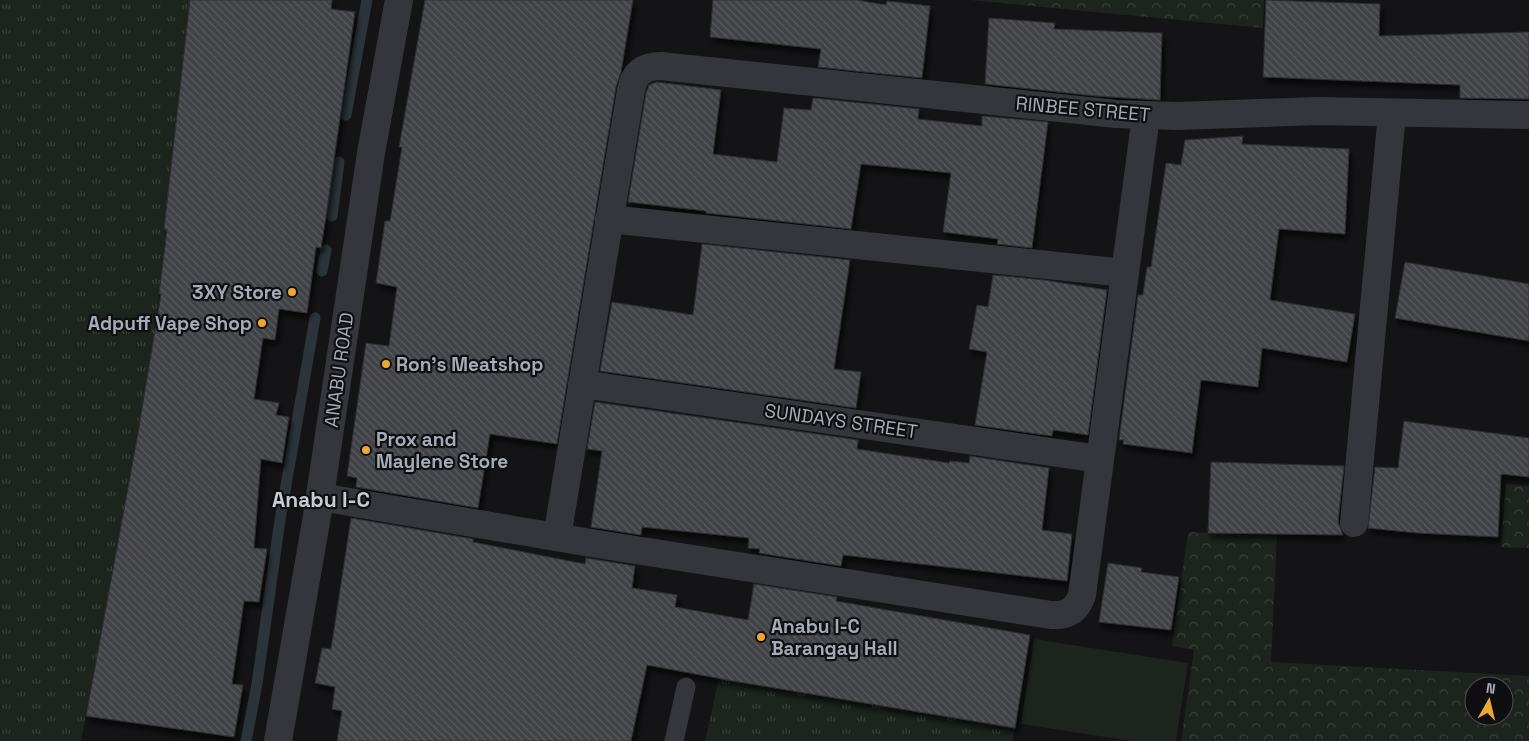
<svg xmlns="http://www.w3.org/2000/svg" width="1529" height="741" font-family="'Space Grotesk',sans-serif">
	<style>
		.grass { fill: url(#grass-tufts) }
		.forest { fill: url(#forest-crowns); fill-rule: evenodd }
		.green { fill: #1c241d }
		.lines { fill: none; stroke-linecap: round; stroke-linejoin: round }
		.stream { stroke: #2b3439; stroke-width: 11 }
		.building { fill: url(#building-back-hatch); stroke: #2e2e32; filter: url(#shadow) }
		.service { stroke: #35363b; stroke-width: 19 }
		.minor { stroke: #35363b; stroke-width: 28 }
		.tertiary { stroke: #35363b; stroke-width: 28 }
		.poi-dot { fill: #eda735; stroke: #0f0f11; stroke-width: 2 }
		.labels { text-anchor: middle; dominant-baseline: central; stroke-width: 4.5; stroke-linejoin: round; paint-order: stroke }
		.street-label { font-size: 19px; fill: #a6acb6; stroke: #0f0f11 }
		.poi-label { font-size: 19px; font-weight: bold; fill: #a6acb6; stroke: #0f0f11; text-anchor: start }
		.quarter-label { font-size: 21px; font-weight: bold; fill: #c7cbd2; stroke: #0f0f11 }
	</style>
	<defs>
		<pattern id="grass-tufts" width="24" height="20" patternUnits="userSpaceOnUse" patternTransform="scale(1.25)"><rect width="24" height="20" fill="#1c241d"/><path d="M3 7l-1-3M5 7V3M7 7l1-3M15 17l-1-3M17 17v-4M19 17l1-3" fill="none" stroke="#3a413c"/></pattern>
		<pattern id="forest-crowns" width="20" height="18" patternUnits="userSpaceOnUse" patternTransform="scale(1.25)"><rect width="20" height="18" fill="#1c241d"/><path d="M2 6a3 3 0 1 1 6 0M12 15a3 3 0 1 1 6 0" fill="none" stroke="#3a413c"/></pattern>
		<pattern id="building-back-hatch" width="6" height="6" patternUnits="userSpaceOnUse" patternTransform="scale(1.25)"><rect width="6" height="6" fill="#404246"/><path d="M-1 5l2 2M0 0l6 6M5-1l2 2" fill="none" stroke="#595b5e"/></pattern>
		<filter id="shadow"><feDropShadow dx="3" dy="5.5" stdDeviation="2.5" flood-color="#0009"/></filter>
	</defs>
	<rect width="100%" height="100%" fill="#141416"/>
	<!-- grass -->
	<g class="grass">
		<path d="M0,0h197l-12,45 -21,184 4,1 -12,93 -19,116 -56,302h-81z"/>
		<path d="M719,678l296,50 -3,13h-307z"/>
	</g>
	<!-- forest -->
	<g class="forest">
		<path d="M970,0h294l-1,28z"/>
		<path d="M1506,484l23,2v62l-28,-1z"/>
		<path d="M1188,532l89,4 -6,126 258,14v65h-348l13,-91 -22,-4zM1474,686h30v30h-30z"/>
	</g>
	<!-- green -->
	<path class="green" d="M1034,639l154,24 -12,78h-44l-111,-17z"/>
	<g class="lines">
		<!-- stream -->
		<g class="stream">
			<path d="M346,115l21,-115"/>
			<path d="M332,216l7,-54"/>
			<path d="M322,271l4,-21"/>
			<path d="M246,741l11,-57 23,-164 35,-202"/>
		</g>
	</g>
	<!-- building -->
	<g class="building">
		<path d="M190,0h142l-1,9 24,3 -29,204 -5,32 -5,-1 -9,66 -28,-4 -4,31 -12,-2 -9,61 25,4 -3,12 13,2 -7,46 -21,-4 -7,89 13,1 -8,53 -15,-1 -12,83 11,1 -9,52 -148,-21 51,-277 24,-145h-2l8,-64 -3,-1z"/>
		<path d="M425,0h208l-12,72 -5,15 -59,357 -67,-10 -12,74 -122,-21 1,-9 -10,-2 19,-133 23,3 8,-59 -21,-4 9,-62h5l12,-74h-3z"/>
		<path d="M713,0h144l29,5 1,-4 43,5 -8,72 -104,-11 3,-18 -111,-12z"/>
		<path d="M1266,0l114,4 -1,32 150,-4v67l-69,-1v-13l-197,-8z"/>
		<path d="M989,18l66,5 -1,6 108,4 -2,67 -64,-4 -111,-12z"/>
		<path d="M657,82l64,8 -8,64 64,8 7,-54 27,2 2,-12 106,11 -1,10 64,7v-10l66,6 -16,126 -35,-4 1,-5 -55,-7 8,-59 -90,-9 -10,65 -145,-16v-2l-78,-9 18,-109 3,-8z"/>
		<path d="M1243,136l-1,8 107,5 -4,85 -66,-5 -9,71 85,14 -8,48 -85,-14 -4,39 -57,-7 -9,73 -69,-9 1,-4h-5l19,-145h5l4,-28h4l15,-104 15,2 4,-25z"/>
		<path d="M702,244l148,16 -16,109 27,3 -5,36 -256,-37 12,-69 81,13z"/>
		<path d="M1405,262l124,22v57l-134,-23z"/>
		<path d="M993,275l51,5 63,10 -19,145 -35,-5 -1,6 -77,-11 12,-73 -18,-3 8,-44 11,2z"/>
		<path d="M595,402l263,38 -1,9 92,14 1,-2 19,2 1,-7 79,12 -7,62 30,4 -5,47 -224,-26 -2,11 -82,-13 1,-4 -12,-1 1,-10 -107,-11 -1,8 -50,-8 11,-76 -15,-2z"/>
		<path d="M1404,421l125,17v39l-28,-3 -3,63 -80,-4 -50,-5 7,-61 23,1z"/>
		<path d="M1211,462l133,4 -6,56 5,13 -135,-2z"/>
		<path d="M351,518l122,21v3l112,22 1,-6 49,8 -3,22 45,7 -2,12 73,13 6,-36 83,13 -1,4 194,34 -15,93 -282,-47 -86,-16 -16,76h-294l5,-30 -10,-2 3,-22 -20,-4 7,-35 9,1z"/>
		<path d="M1108,563l34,5 -1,4 38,5 -8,53 -72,-8z"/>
	</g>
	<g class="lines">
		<!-- service -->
		<path class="service" d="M674,741l12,-54"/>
		<!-- minor -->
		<g class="minor">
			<path d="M609,219l516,54"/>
			<path d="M582,384l517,75"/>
			<path d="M320,497l271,46 460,72c16,1 26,-5 31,-20l64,-479"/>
			<path d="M1354,523l38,-410"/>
			<path d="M557,537l74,-447c3,-17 13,-24 30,-24l456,48 60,2 141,-5 211,4"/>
		</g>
		<!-- tertiary -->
		<path class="tertiary" d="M278,741l39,-225 54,-363 28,-153"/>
	</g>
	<!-- markers -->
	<g class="poi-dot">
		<circle cx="292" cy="292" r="5"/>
		<circle cx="262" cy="323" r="5"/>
		<circle cx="386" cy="364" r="5"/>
		<circle cx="366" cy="450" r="5"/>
		<circle cx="761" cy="637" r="5"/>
	</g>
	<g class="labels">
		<!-- street labels -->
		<g class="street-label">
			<text transform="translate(1083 109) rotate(5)">RINBEE STREET</text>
			<text transform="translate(339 370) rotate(-82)">ANABU ROAD</text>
			<text transform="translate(841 421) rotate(8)">SUNDAYS STREET</text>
		</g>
		<!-- poi labels -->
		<g class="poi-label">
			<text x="282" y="292" text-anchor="end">3XY Store</text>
			<text x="252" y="323" text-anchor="end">Adpuff Vape Shop</text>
			<text x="396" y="364">Ron's Meatshop</text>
			<text x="376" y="439">Prox and<tspan x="376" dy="22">Maylene Store</tspan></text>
			<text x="771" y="626">Anabu I-C<tspan x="771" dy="22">Barangay Hall</tspan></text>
		</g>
		<!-- quarter labels -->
		<g class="quarter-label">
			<text x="321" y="499">Anabu I-C</text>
		</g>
	</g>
	<!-- north arrow -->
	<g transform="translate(1489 701) rotate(8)"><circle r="24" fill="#0f0f11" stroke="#4b4e53"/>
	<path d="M0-4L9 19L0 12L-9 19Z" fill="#eda735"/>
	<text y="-8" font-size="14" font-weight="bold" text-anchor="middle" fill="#a6acb6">N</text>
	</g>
</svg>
